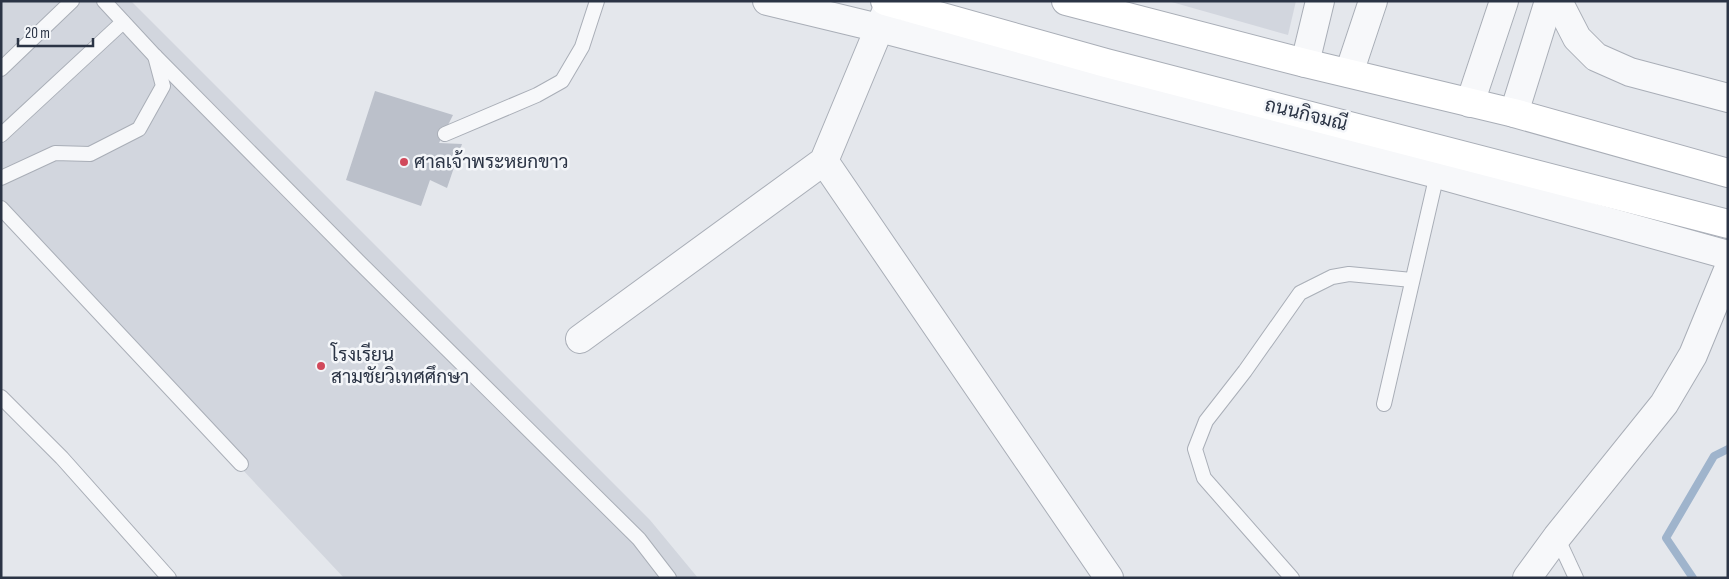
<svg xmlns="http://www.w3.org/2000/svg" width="1729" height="579" font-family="'Sofia Sans Condensed',Sarabun,sans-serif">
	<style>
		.built { fill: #d2d6de }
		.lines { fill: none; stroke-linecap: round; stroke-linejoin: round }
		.stream { stroke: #9fb4cc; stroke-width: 8 }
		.building { fill: #bbc0ca }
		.service-casing { stroke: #a9aeb7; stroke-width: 16 }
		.minor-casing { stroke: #a9aeb7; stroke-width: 30 }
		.secondary-casing { stroke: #a9aeb7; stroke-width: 30 }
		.service { stroke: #f7f8fa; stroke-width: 14 }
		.minor { stroke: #f7f8fa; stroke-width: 28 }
		.secondary { stroke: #fff; stroke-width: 28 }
		.poi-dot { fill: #d1495b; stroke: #f4f6f9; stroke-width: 2 }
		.labels { text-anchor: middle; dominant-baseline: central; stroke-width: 5; stroke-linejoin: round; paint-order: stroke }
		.street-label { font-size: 19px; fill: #2b3445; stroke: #f4f6f9 }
		.poi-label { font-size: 19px; fill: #2b3445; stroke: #f4f6f9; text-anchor: start }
	</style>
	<rect width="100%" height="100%" fill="#e4e7ec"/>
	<!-- built -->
	<g class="built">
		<path d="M1,1h130l519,519 48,58h-354l-343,-366z"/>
		<path d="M1168,1h128l-8,34z"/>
	</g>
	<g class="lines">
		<!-- stream -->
		<path class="stream" d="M1693,578l-27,-40 48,-82 14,-7"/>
	</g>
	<!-- building -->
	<path class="building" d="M375,91l78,24 -14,28 23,1 -15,44 -17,-8 -9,26 -75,-26z"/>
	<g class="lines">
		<!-- service casing -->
		<g class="service-casing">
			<g id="service">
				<path d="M104,1l50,54 201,203 284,281 30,39"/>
				<path d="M1,69l71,-68"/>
				<path d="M445,134l92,-39 25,-14 20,-34 15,-46"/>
				<path d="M1,135l122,-113"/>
				<path d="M1,178l54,-25 35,1 49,-25 24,-43 -8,-30"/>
				<path d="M1,208l240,256"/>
				<path d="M1,397l61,61 107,120"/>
				<path d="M1384,404l53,-230"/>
				<path d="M1557,537l19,41"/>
				<path d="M1292,578l-88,-100 -9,-29 11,-28 39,-50 55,-78 32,-16 17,-3 63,6"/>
			</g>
		</g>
		<!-- minor casing -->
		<g class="minor-casing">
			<g id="minor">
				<path d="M767,1l112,27 558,146 291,81"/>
				<path d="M1558,1l19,37 19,19 34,15 98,26"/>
				<path d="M1305,63l15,-62"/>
				<path d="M1349,73l24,-72"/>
				<path d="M1470,103l34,-102"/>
				<path d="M1514,113l35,-112"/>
				<path d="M824,161l285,417"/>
				<path d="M580,339l244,-178 62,-149"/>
				<path d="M1527,578l30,-41 107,-133 29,-49 35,-85"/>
			</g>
		</g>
		<!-- secondary casing -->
		<g class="secondary-casing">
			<g id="secondary">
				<path d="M885,1l221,62 622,161"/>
				<path d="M1066,1l239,62 209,50 214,60"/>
			</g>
		</g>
		<!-- service -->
		<use href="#service" class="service"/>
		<!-- minor -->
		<use href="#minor" class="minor"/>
		<!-- secondary -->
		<use href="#secondary" class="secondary"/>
	</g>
	<!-- markers -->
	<g class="poi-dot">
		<circle cx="404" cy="162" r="5"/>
		<circle cx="321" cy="366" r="5"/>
	</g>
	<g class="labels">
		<!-- street labels -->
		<g class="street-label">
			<text transform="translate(1306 115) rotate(14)">ถนนกิจมณี</text>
		</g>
		<!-- poi labels -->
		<g class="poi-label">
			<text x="414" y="162">ศาลเจ้าพระหยกขาว</text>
			<text x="331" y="355">โรงเรียน<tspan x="331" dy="22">สามชัยวิเทศศึกษา</tspan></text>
		</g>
	</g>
	<!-- border -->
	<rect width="1729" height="579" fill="none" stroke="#2b3445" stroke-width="5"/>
	<!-- scale -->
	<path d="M18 38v8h75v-8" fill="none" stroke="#2b3445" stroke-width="2.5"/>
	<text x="25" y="38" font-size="15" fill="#2b3445" stroke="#f4f6f9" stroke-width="4" paint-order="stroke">20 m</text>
</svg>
